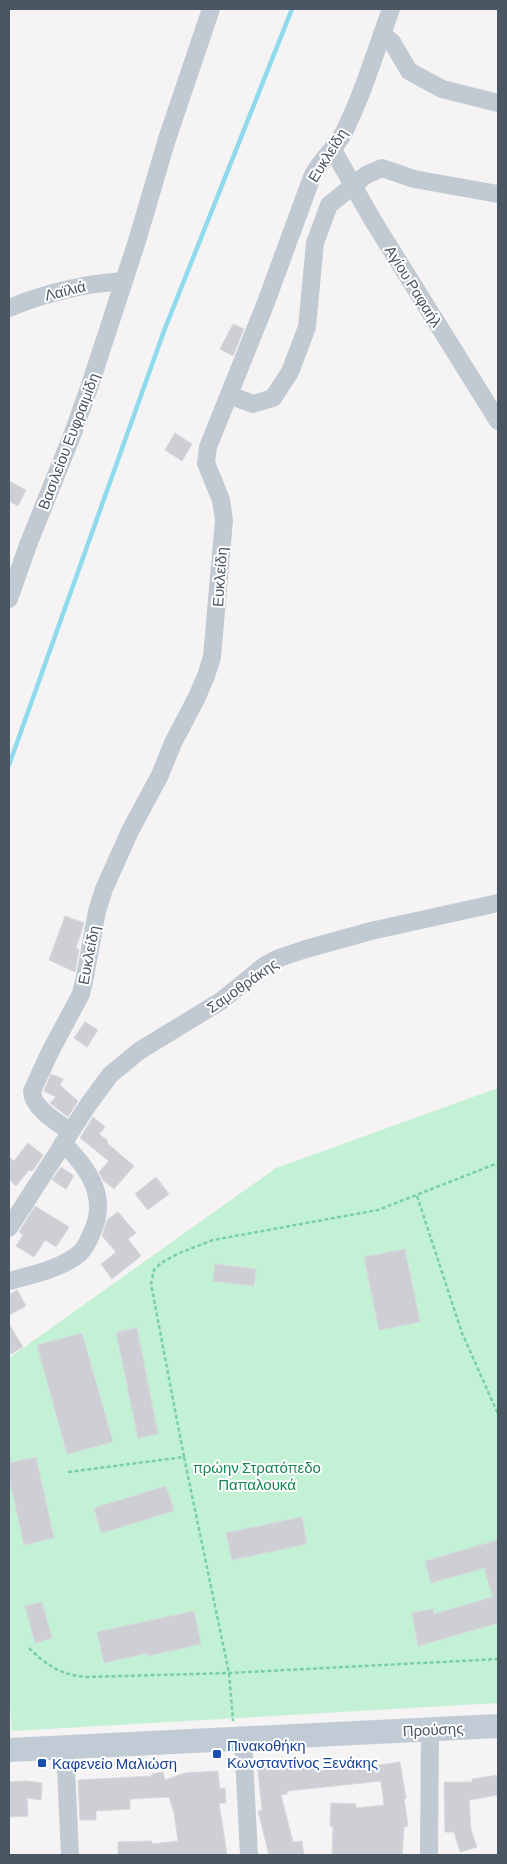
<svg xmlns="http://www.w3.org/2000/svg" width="507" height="1864" font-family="Barlow,sans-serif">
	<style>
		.green { fill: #c3f1d5 }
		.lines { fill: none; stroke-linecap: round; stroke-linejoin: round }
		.stream { stroke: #90daee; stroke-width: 4.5 }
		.building { fill: #cdcfd5; stroke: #d7d9de }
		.path { stroke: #7ad0a6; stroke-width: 2.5; stroke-dasharray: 4 2.5; stroke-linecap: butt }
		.minor { stroke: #c1cad2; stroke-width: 18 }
		.secondary { stroke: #c1cbd6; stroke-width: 24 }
		.transit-dot { fill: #1a4fb4; stroke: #fff; stroke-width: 2 }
		.labels { text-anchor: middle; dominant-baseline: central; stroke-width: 4; stroke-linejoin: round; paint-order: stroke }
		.street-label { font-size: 15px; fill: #4a5661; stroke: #fff }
		.park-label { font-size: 15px; fill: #17864f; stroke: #fff }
		.transit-label { font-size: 15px; fill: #164399; stroke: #fff; text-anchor: start }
	</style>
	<rect width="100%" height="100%" fill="#f5f3f3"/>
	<!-- green -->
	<path class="green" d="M498,1088v615l-486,28 -3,-37v-336l267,-190z"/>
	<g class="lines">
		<!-- stream -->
		<path class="stream" d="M9,765l155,-434 128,-322"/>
	</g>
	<!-- building -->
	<g class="building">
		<path d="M233,324l11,5 -11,27 -13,-7z"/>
		<path d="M175,433l17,11 -10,17 -17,-11z"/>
		<path d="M9,481l17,9 -8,16 -9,-5z"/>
		<path d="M65,916l19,7 -8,25 3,2 -4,22 -26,-12z"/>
		<path d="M85,1022l13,8 -11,17 -13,-9z"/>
		<path d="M51,1074l12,5 -3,6 18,16 -10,16 -18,-14 6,-6 -12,-6z"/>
		<path d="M93,1117l12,10 -6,7 9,7 -1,2 27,23 -20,23 -11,-9 -4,-8 10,-11 -29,-23z"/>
		<path d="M28,1143l15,12 -9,14 -3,2 -2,-1 -13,16 -7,-7v-22l5,4z"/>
		<path d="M61,1167l13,9 -8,13 -14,-9z"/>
		<path d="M156,1177l13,17 -21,16 -13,-16z"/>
		<path d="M35,1206l34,21 -13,20 -11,-7 -11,17 -18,-11 7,-11 -4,-3z"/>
		<path d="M118,1212l18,21 -8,6 13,17 -29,23 -11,-15 15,-12 -14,-16 5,-16z"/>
		<path d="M405,1249l15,73 -41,8 -15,-73z"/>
		<path d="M215,1264l41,5 -2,17 -41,-5z"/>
		<path d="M17,1290l9,16 -17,9v-20z"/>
		<path d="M9,1324l14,23 -14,8z"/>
		<path d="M137,1328l21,106 -20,4 -22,-106z"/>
		<path d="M82,1333l31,109 -46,12 -30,-109z"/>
		<path d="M36,1457l18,81 -30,7 -15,-68v-14z"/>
		<path d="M166,1486l8,25 -73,22 -7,-25z"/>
		<path d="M302,1517l5,27 -75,16 -6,-27z"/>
		<path d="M498,1540v83l-80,23 -6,-33 21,-4 1,5 59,-17 -9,-29 -53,15 -6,-22z"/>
		<path d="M42,1602l10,36 -17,5 -10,-37z"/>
		<path d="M194,1611l7,33 -53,12 -1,-3 -43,10 -7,-31z"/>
		<path d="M283,1759l1,10 35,-2v2l46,-5 1,3 34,-5 6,36 -2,1 4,27 -4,1 -2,28h-70l1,-28 -3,-1 1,-23 25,1v4l28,-3 -3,-24 -94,10v3l-6,1 12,47 9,-1 2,14h-35l-11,-44 4,-1 -5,-48z"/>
		<path d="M218,1771l2,18 5,-1 1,15h-7l8,52h-109v-13l34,-1v3l26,-3 -4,-28 -5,-16 -39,2v10l-34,2v9h-16l-2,-40 74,-4v-2l11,-2 2,8 20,-7z"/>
		<path d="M498,1775v20l-29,5 2,30 6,17 -17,5 -6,-20h-9l-1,-50h28v-3z"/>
		<path d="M26,1781l16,2 -1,17 -14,-2 1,18 -19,1v-35z"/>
	</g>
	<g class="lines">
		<!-- path -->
		<g class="path">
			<path d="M417,1196l45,137 36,81"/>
			<path d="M184,1457l45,216 4,48"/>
			<path d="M68,1472l116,-15 -33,-173 3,-14 7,-7 16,-9 36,-14 165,-30 120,-47"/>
			<path d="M29,1648c17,17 32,27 57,29l143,-4 269,-14"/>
		</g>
		<!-- minor -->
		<g class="minor">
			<path d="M382,34l10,8 17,29 33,18 56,14"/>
			<path d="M333,150l39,69 126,202"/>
			<path d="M9,308c36,-15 75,-24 114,-27"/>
			<path d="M229,395l24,9 20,-6 17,-26 17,-45 8,-84 14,-38 37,-30 16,-7 32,11 84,15"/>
			<path d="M9,599l19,-54 45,-112 17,-48 47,-144 30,-102 44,-130"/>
			<path d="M70,1131c-12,-8 -38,-23 -38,-40l18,-39 31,-58 4,-17 12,-66 7,-22 26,-58 30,-56 13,-32 24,-46 9,-21 6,-19 12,-137 -3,-20 -15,-37 2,-16 57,-142 47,-128c8,-17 22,-27 31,-43 20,-40 33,-84 48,-125"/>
			<path d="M9,1228l79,-123 22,-30 29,-24 82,-50 43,-35 15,-8 27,-9 65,-18 127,-28"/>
			<path d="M9,1281c23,-6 52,-12 71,-28 6,-6 10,-15 13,-23 15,-35 -6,-63 -30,-87"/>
			<path d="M243,1738l6,117"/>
			<path d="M65,1748l5,107"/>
			<path d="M429,1855l1,-126"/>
		</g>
		<!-- secondary -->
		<path class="secondary" d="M9,1750l489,-24"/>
	</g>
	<!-- markers -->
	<g class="transit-dot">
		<rect x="212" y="1749" width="10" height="10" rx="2.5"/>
		<rect x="37" y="1758" width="10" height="10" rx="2.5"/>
	</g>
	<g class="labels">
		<!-- street labels -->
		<g class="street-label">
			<text transform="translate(327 155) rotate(-58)">Ευκλείδη</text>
			<text transform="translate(414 286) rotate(58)">Αγίου Ραφαήλ</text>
			<text transform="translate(65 290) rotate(-14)">Λαϊλιά</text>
			<text transform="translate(68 441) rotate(-69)">Βασιλείου Ευφραιμίδη</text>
			<text transform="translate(219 577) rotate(-86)">Ευκλείδη</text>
			<text transform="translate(88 955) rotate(-79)">Ευκλείδη</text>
			<text transform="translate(242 985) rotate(-35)">Σαμοθράκης</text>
			<text transform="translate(433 1729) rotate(-3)">Προύσης</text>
		</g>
		<!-- park labels -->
		<g class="park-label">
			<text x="257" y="1467">πρώην Στρατόπεδο<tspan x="257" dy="17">Παπαλουκά</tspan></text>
		</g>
		<!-- transit labels -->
		<g class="transit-label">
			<text x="227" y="1745">Πινακοθήκη<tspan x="227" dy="17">Κωνσταντίνος Ξενάκης</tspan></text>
			<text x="52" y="1763">Καφενείο Μαλιώση</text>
		</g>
	</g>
	<!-- border -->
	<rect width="507" height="1864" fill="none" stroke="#4a5661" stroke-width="20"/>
</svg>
